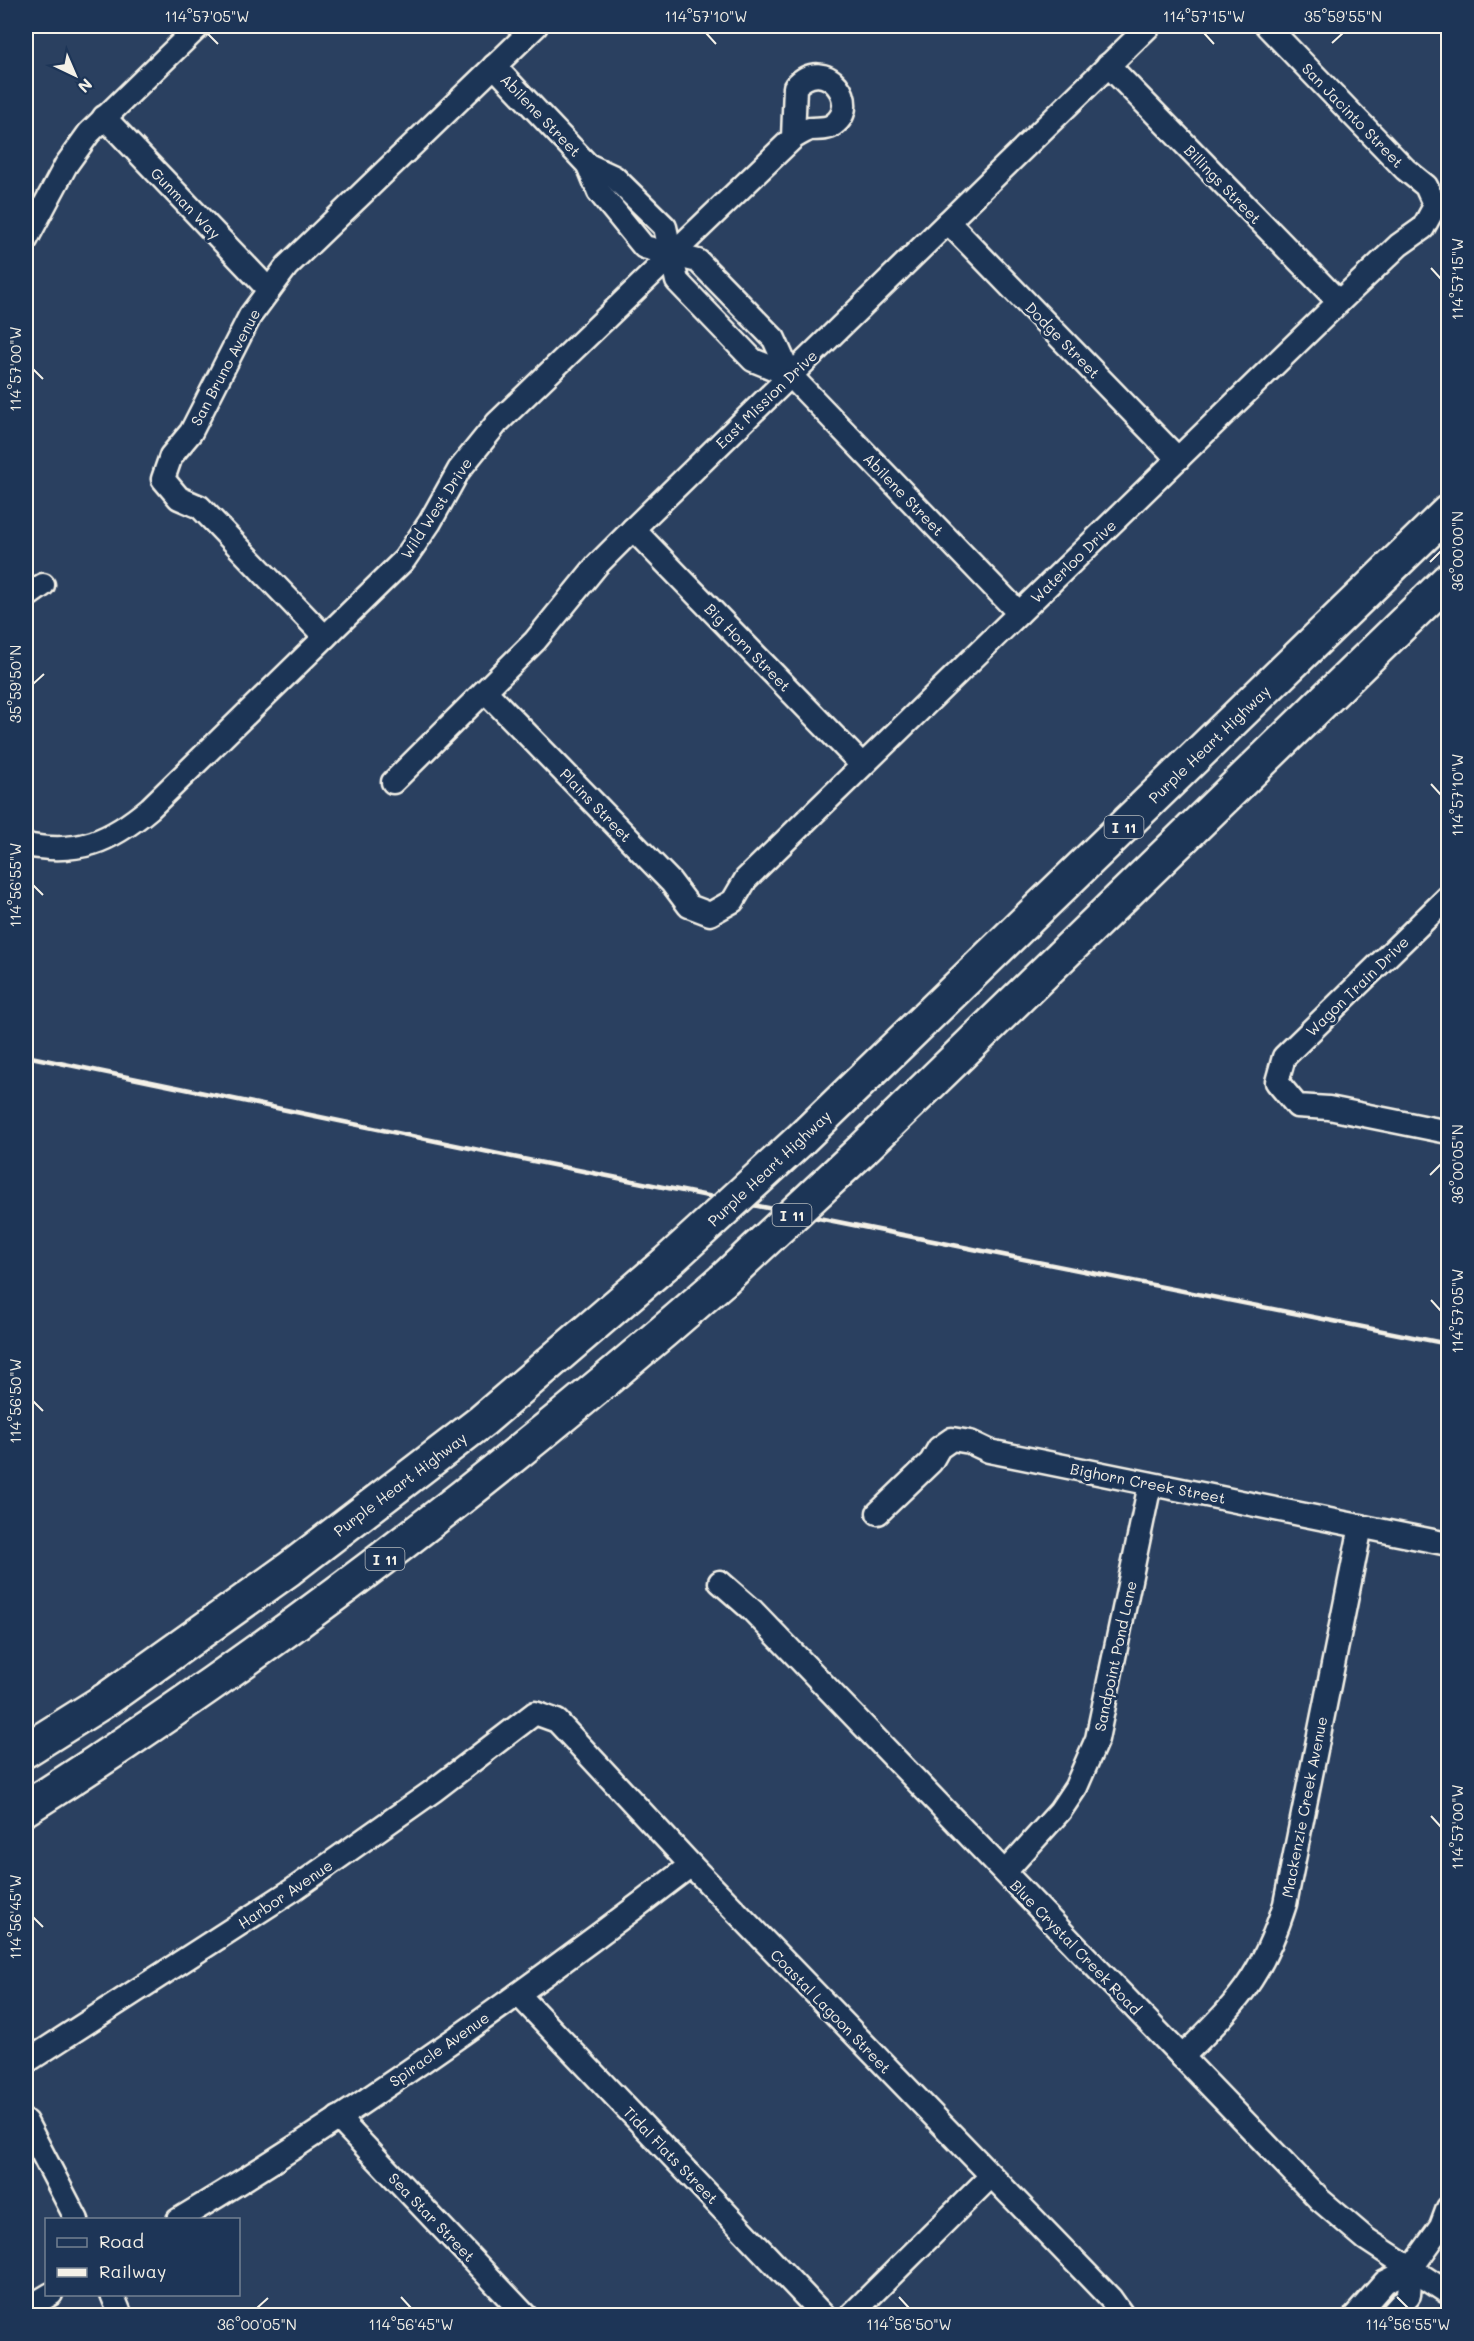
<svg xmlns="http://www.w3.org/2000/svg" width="1474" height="2341" font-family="Mali,sans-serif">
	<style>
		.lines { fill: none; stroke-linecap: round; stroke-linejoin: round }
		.minor-casing { stroke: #f4f1e8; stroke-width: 27 }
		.highway-casing { stroke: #f4f1e8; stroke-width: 38 }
		.minor { stroke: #1d3557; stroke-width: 22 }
		.highway { stroke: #1d3557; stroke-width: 33 }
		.rail { stroke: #f4f1e8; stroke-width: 4.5 }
		.highway-bridge-casing { stroke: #f4f1e8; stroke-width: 38; stroke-linecap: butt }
		.highway-bridge { stroke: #1d3557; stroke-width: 33 }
		.ticks { fill: none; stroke: #f4f1e8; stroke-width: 2 }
		.labels { text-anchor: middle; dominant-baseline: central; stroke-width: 6; stroke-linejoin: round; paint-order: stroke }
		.shield { fill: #1d3557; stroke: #b4b9bc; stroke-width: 1.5 }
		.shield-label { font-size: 14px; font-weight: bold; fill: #f4f1e8 }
		.street-label { font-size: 15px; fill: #f4f1e8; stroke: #1d3557 }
		.neatline { fill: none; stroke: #f4f1e8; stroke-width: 2 }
		.ticks-label { font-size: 15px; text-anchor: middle; fill: #f4f1e8 }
	</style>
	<rect width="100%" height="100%" fill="#2a4060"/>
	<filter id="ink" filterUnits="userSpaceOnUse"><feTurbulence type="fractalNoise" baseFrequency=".0167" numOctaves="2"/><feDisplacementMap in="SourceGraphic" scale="12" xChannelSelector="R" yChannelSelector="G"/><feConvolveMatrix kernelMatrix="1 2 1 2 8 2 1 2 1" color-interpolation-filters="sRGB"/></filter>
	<g filter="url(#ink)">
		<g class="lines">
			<!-- minor casing -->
			<g class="minor-casing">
				<g id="minor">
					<path d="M1108,65l231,237"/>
					<path d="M494,66l94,99 26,12 51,50 6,27 27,7 76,78 16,36 229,238"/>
					<path d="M104,117l165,173"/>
					<path d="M588,165l11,27 45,55 27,7 6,27 76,79 37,15"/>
					<path d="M948,222l230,237"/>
					<path d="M26,240l40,-75 23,-32 110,-107"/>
					<path d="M633,529l229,236"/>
					<path d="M26,597l17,-12"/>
					<path d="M325,637l-125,-130 -21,-9 -16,-19 8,-23 20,-24 59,-116 37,-50 249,-240"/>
					<path d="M485,691l186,191 18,24 21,8 23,-13 13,-22 593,-577 60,-57 24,-17 12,-22 -9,-20 -21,-17 -138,-143"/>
					<path d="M393,782l142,-141 62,-76 36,-36 516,-503"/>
					<path d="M26,845c52,10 84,-3 124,-37l254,-248 26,-38 29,-52 38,-47 296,-285c5,-3 11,-7 17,-9 7,-1 16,1 23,-4 30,-20 -7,-73 -38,-38l-2,51"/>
					<path d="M1448,897l-164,160 -7,25 20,24 32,2 119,24"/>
					<path d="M878,1513l53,-51 8,-14 13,-9 18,3 19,9 459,93"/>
					<path d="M720,1582l32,28 567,589 47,40 82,54"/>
					<path d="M1005,1872l55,-61 16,-24 21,-48 53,-255"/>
					<path d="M518,1994l306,322"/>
					<path d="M1182,2057c54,-53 80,-79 103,-153l76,-378"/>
					<path d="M26,2062l268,-173 139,-98 102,-78 22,8 134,144 420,434 12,17"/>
					<path d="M338,2118l188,198"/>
					<path d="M26,2122l51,98"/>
					<path d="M178,2220c178,-107 348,-228 513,-355"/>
					<path d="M112,2294l9,22"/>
					<path d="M26,2309l25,-15"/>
					<path d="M850,2316l140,-139"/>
					<path d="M1355,2316l30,-34 26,-13 30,-42 7,-19"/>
					<path d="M1390,2316l19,-21 2,-26"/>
				</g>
			</g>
			<!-- highway casing -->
			<g class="highway-casing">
				<g id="highway">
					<path d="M799,1141l649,-629"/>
					<path d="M862,1150l586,-570"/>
					<path d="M26,1750l81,-51 182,-130 193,-148 183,-157"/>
					<path d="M26,1808c247,-157 476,-335 697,-528"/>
				</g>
			</g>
			<!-- minor -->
			<use href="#minor" class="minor"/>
			<!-- highway -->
			<use href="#highway" class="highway"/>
			<!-- rail -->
			<path class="rail" d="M26,1056l482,100 940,188"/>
			<!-- highway-bridge casing -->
			<g class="highway-bridge-casing">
				<g id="highway-bridge">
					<path d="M665,1264l134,-123"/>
					<path d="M723,1280l139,-130"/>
				</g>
			</g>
			<!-- highway-bridge -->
			<use href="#highway-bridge" class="highway-bridge"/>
		</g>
	</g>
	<!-- ticks -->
	<path class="ticks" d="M207,33l11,11M706,33l10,11M1204,33l10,11M1332,43l11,-10M1431,268l10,11M33,369l10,10M1430,562l11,-11M33,684l11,-10M1431,784l10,11M33,885l10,10M1430,1175l11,-11M1431,1300l10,11M33,1401l10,10M1431,1816l10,11M33,1917l10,10M401,2297l10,11M899,2297l10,11M1397,2297l11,11M257,2308l11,-10"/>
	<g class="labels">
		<!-- shield labels -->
		<g class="shield">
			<rect x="1104.5" y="816" width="39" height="22" rx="4.5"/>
			<rect x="772.5" y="1204" width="39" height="22" rx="4.5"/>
			<rect x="365.5" y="1548" width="39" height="22" rx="4.5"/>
		</g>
		<g class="shield-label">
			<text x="1124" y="827">I 11</text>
			<text x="792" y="1215">I 11</text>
			<text x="385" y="1559">I 11</text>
		</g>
		<!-- street labels -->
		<g class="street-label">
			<text transform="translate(541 115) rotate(46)">Abilene Street</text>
			<text transform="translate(1353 115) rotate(46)">San Jacinto Street</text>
			<text transform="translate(1223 184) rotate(46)">Billings Street</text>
			<text transform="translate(186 203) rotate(46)">Gunman Way</text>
			<text transform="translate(1063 340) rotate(46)">Dodge Street</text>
			<text transform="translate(225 367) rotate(-62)">San Bruno Avenue</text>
			<text transform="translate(766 399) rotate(-44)">East Mission Drive</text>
			<text transform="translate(904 494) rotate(46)">Abilene Street</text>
			<text transform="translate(436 508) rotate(-57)">Wild West Drive</text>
			<text transform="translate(1073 561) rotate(-44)">Waterloo Drive</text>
			<text transform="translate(748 647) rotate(46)">Big Horn Street</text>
			<text transform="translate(1209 744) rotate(-44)">Purple Heart Highway</text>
			<text transform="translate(596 805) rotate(46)">Plains Street</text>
			<text transform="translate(1357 986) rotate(-44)">Wagon Train Drive</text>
			<text transform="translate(769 1168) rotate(-43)">Purple Heart Highway</text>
			<text transform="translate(1148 1483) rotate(11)">Bighorn Creek Street</text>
			<text transform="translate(400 1484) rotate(-37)">Purple Heart Highway</text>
			<text transform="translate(1115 1656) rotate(-78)">Sandpoint Pond Lane</text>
			<text transform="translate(1304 1807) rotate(-79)">Mackenzie Creek Avenue</text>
			<text transform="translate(285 1894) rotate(-34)">Harbor Avenue</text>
			<text transform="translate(1076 1947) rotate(46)">Blue Crystal Creek Road</text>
			<text transform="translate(831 2011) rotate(46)">Coastal Lagoon Street</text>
			<text transform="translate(439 2049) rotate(-35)">Spiracle Avenue</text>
			<text transform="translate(671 2155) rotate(46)">Tidal Flats Street</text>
			<text transform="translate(432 2217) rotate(46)">Sea Star Street</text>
		</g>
	</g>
	<!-- margin -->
	<rect width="1474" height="2341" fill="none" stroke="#1d3557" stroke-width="66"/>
	<!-- legend -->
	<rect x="45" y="2218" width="195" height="78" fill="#1d3557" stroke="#738091" stroke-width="1.5"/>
	<rect x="57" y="2238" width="30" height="9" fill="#1d3557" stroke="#738091" stroke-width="1.5"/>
	<text x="99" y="2248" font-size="18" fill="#f4f1e8">Road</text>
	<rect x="57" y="2268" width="30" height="9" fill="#f4f1e8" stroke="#738091" stroke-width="1.5"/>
	<text x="99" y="2278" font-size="18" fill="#f4f1e8">Railway</text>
	<!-- north arrow -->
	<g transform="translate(75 75) rotate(136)" stroke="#1d3557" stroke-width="4.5" paint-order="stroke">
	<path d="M0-4.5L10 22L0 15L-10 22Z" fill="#f4f1e8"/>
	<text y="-9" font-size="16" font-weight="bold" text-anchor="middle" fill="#f4f1e8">N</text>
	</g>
	<rect x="33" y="33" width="1408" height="2275" class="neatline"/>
	<g class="ticks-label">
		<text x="207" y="22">114°57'05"W</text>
		<text x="706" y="22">114°57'10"W</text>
		<text x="1204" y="22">114°57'15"W</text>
		<text x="1343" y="22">35°59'55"N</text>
		<text transform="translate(1458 279) rotate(-90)" y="5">114°57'15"W</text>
		<text transform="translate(16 369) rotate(-90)" y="5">114°57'00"W</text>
		<text transform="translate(1458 551) rotate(-90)" y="5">36°00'00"N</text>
		<text transform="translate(16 684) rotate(-90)" y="5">35°59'50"N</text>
		<text transform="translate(1458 795) rotate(-90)" y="5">114°57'10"W</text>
		<text transform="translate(16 885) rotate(-90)" y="5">114°56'55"W</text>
		<text transform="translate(1458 1164) rotate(-90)" y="5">36°00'05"N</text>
		<text transform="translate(1458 1311) rotate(-90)" y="5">114°57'05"W</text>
		<text transform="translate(16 1401) rotate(-90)" y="5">114°56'50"W</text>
		<text transform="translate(1458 1827) rotate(-90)" y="5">114°57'00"W</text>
		<text transform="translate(16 1917) rotate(-90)" y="5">114°56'45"W</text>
		<text x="257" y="2330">36°00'05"N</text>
		<text x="411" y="2330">114°56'45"W</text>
		<text x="909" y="2330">114°56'50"W</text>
		<text x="1408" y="2330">114°56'55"W</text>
	</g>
</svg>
